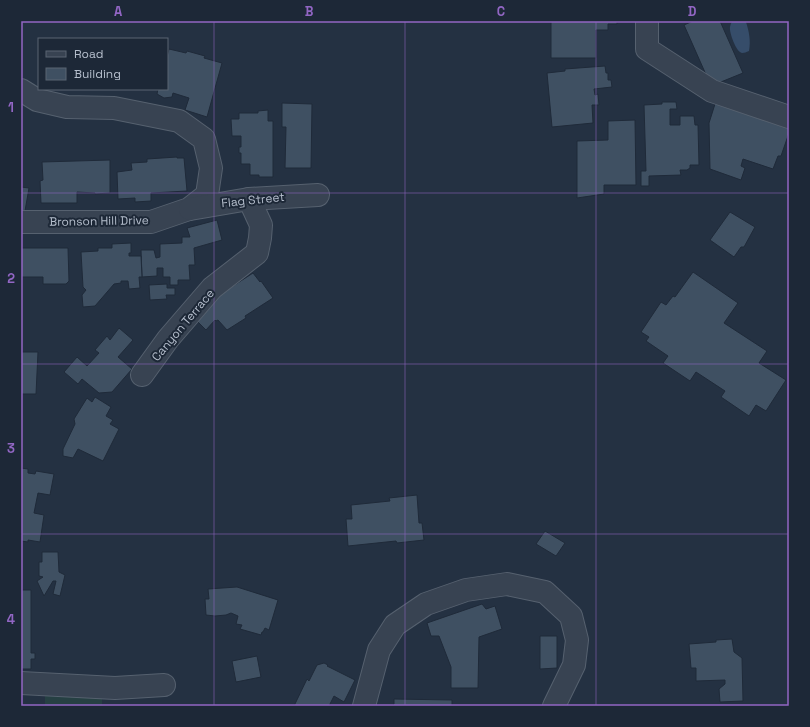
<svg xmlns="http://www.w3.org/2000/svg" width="810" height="727" font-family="'Space Grotesk',sans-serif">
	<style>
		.green { fill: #264043 }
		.water { fill: #364d6a }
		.building { fill: #3f5062; stroke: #1f2a39 }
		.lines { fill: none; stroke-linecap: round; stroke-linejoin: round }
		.minor-casing { stroke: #56616f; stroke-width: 24 }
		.minor { stroke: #384352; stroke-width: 22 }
		.grid { fill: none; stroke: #9266c4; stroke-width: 1; stroke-opacity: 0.55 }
		.labels { text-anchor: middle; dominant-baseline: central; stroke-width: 4; stroke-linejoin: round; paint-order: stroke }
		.street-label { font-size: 12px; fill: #b5becc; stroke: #1d2837 }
		.neatline { fill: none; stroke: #9266c4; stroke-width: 1.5 }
		.grid-label { font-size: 13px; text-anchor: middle; font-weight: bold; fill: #9266c4 }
	</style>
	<rect width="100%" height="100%" fill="#243142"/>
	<!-- green -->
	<path class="green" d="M45,696l57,1v9h-57z"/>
	<!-- water -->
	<path class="water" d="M733,21h11l2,1c3,9 5,19 3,29 -3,1 -4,2 -7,2 -6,-1 -13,-21 -12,-26 1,-4 1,-4 3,-6z"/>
	<!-- building -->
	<g class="building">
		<path d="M551,21h66v3h-9v6h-12v28h-45z"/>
		<path d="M693,21h27l23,52 -32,13 -27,-61z"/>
		<path d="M169,49l17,4 1,-2 18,5 -1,2 18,5 -15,54 -22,-7 4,-12 -16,-5 -1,4 -8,1 -7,-4 1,-5h9v-32z"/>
		<path d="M605,66l1,7h2v7h3l1,7 -18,2 1,6 3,-1 1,11h-7l1,18 -41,4 -5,-54 18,-2v-2z"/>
		<path d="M662,102h14l1,7h-7v16h10v-9h14l1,9h3l1,40h-9v3l-3,2h-7l1,5 -32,1v10h-8v-15h5l-2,-66 18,-1z"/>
		<path d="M718,102l71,25v6l-8,23h-3l-5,13 -30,-10 -2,7 4,2 -4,12 -31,-11 -1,-46 6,-19z"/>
		<path d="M282,103l30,1 -1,64h-26l1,-41h-4z"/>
		<path d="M268,110v11h5v56h-14v-2h-9v-11h-9v-11h-2v-6h2v-11h-9l-1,-17h8v-6h19v-2z"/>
		<path d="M635,120l1,65h-32v9l-27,4v-57l31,-1v-19z"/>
		<path d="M177,157v1h7l3,33 -36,2v8l-16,1v-4l-17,1 -1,-27 15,-2 -1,-7 16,-1v-3z"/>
		<path d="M110,160v33l-15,1v-1l-18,-1v11h-36l-1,-22 3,-1 -1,-18z"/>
		<path d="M21,187l8,1 -4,23 -4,-1z"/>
		<path d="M730,212l25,15 -11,20h-3l-7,10 -24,-17z"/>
		<path d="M217,220l5,20 -28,8 1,17h-6l1,15h-12v5h-8v-8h-7v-9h-6v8l-15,1 -1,-27h13l2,8 4,-1v-13l22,-1v-6h8l-3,-9z"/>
		<path d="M131,243v10h-2v3h12l1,21h-3l1,11 -11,1 -1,-8h-7v2l-7,1 -19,22 -12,1 -1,-12 4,-5 -3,-3 -2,-35 17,-1v-3h14v-4z"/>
		<path d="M21,248h47l1,33 -3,3h-23v-7h-22z"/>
		<path d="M693,272l45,31 -14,20 43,28 -8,12 27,17 -20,31 -10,-6 -7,11 -28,-19 4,-6 -29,-19 -6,9 -27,-18 5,-7 -22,-15 3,-4 -8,-5 20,-30 5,3 7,-9 2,1z"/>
		<path d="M253,273l7,9 1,-1 12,17 -28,18 1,2 -19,12 -9,-10 -2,1 -1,-1 -9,10 -12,-12 22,-21z"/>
		<path d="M167,284v4h8v7h-9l1,4 -17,1 -1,-15z"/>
		<path d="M119,328l14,12 -15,17 14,12 -20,23 -13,1 -17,-14 -4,5 -14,-12 13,-15 10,9 12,-13 -4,-3 12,-14 3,4z"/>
		<path d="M21,352h17l-2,42h-15z"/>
		<path d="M95,397l16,10 -5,9 7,4 -3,4 9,5 -16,32 -25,-12 -5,9 -10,-2v-7l12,-25 -1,-5 13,-21 5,4z"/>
		<path d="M21,468l7,1v4l7,1 1,-3 18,3 -4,21 -12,-2 -4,20 10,2 -4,27 -12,-2v2l-7,-1z"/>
		<path d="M417,495l2,28h3l2,17 -27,3 -1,-2 -48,5 -2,-27h6l-1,-14 39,-4 -1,-3z"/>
		<path d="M545,531l20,12 -9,13 -20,-12z"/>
		<path d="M42,552h16l1,20 6,3 -5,21 -7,-2 3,-13h-3l-9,15 -7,-15 6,-4 -4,-1v-14h3z"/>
		<path d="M237,587l41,13 -9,30 -4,-2 -2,4h-1l-1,3 -21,-6 2,-4 -6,-1 2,-8 -7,-3 -5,2 -11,1 -9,-1 -1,-16h4l-1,-10z"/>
		<path d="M21,590h10v63h4v6h-4v10h-10z"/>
		<path d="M482,604l4,5 9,-3 7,23 -23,8 -1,51h-27v-21l-12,-31h-8l-4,-13z"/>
		<path d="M540,636h17v32l-17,1z"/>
		<path d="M732,639l2,13 8,6 1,43 -23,1 -1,-13 6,-5v-4l-29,1v-13h-5l-2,-24 27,-2v-2z"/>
		<path d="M257,656l4,21 -25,5 -4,-21z"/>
		<path d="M324,663l4,2 -1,1 28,14 -11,22 -10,-6 -5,10h-35l13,-27 2,2 8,-16z"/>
		<path d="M394,699l58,1v6h-60l2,-2z"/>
	</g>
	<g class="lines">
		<!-- minor casing -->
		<g class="minor-casing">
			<g id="minor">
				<path d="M647,21v28l65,42 77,26"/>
				<path d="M21,90l16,10 30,7 47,1 65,13 25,18 7,29 -4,27 -18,14 -38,13h-130"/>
				<path d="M190,209l59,-10 69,-4"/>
				<path d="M142,375l26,-36 44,-51 45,-35 3,-15 1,-13 -12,-26"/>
				<path d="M21,683l94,5 49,-3"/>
				<path d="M364,706l15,-56 16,-25 31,-21 40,-14 41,-6 38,8 26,24 6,24 -3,25 -20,41"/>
			</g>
		</g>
		<!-- minor -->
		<use href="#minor" class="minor"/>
	</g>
	<!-- grid -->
	<path class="grid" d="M214,21v685M405,21v685M596,21v685M21,193h768M21,364h768M21,534h768"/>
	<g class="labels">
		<!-- street labels -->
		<g class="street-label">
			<text transform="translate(253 200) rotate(-6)">Flag Street</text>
			<text transform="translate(99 221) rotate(-1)">Bronson Hill Drive</text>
			<text transform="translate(183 325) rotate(-50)">Canyon Terrace</text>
		</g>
	</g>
	<!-- border -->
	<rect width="810" height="727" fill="none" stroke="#1d2837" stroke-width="44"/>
	<!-- legend -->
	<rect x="38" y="38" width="130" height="52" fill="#1d2837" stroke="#5a6473"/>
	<rect x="46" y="51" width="20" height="6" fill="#384352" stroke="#5a6473"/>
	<text x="74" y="58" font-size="12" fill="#b5becc">Road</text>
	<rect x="46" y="68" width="20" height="12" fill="#3f5062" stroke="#5a6473"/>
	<text x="74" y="78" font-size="12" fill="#b5becc">Building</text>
	<rect x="22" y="22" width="766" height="683" class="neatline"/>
	<g class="grid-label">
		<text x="118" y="16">A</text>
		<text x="309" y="16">B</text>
		<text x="501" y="16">C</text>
		<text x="692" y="16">D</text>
		<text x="11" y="112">1</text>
		<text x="11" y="283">2</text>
		<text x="11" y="453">3</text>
		<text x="11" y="624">4</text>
	</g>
</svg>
